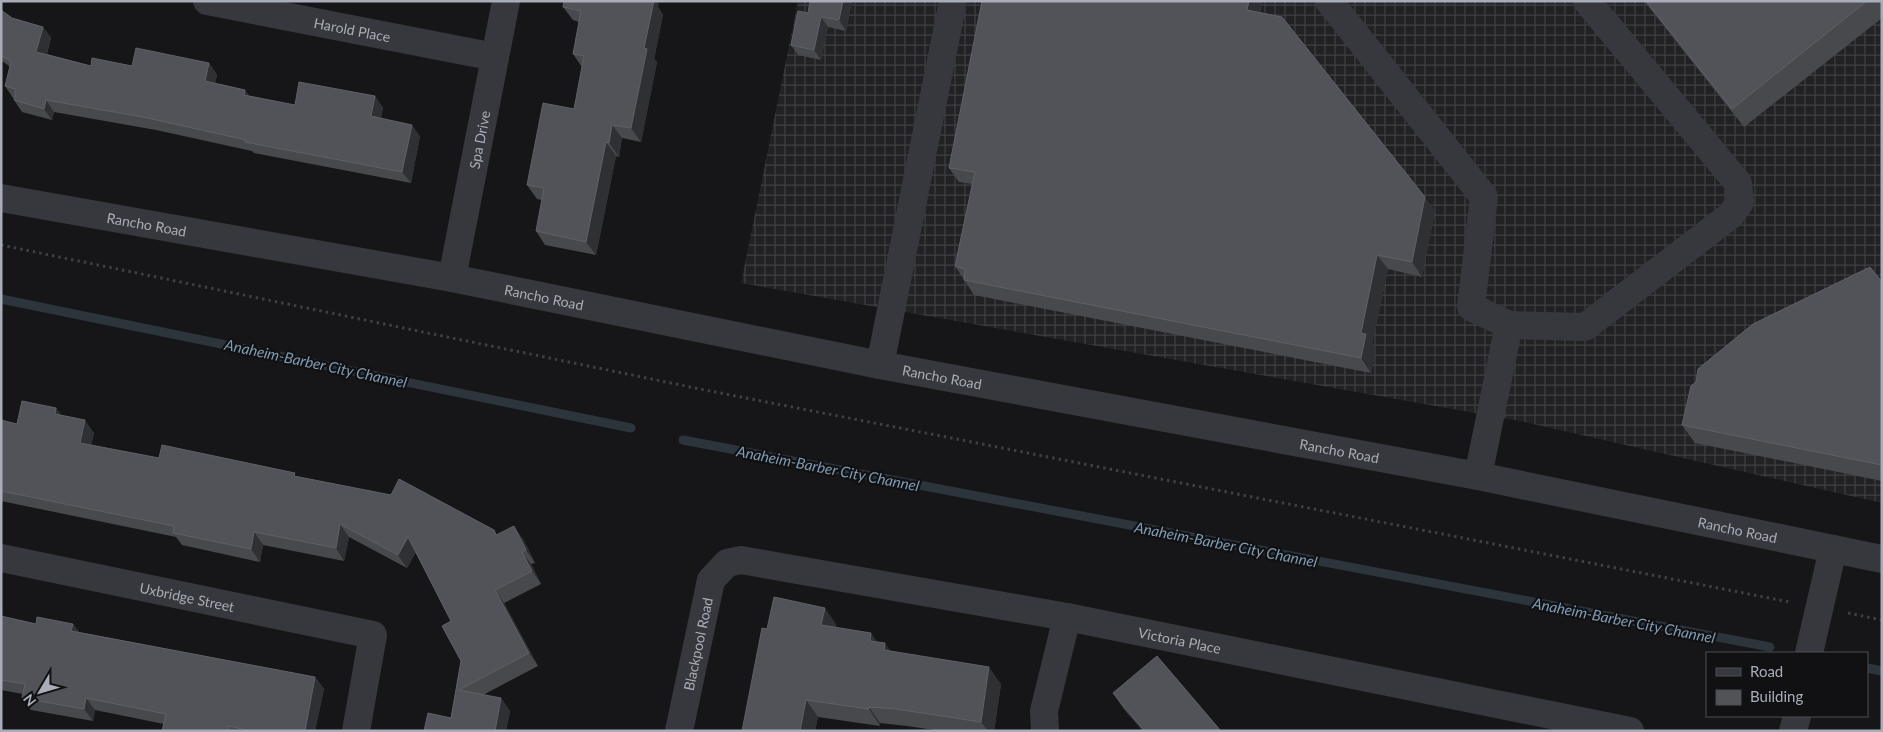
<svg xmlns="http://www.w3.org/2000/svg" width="1883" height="732" font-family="Lato,sans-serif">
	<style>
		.industrial { fill: url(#industrial-grid) }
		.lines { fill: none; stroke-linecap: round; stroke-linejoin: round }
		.stream { stroke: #2c353c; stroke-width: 9 }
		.path { stroke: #3d3f44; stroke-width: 3; stroke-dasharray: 2.5 4; stroke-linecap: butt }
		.minor { stroke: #37383d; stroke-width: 28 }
		.wall { fill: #47494d }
		.shaded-wall { fill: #2f3033 }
		.building { fill: #525359; stroke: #5f6168 }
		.labels { text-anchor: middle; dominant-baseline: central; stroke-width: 4.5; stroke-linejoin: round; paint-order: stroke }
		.street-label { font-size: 14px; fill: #a8adb8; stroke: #111113 }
		.water-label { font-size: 15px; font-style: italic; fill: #7f9bb3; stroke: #111113 }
	</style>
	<defs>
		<pattern id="industrial-grid" width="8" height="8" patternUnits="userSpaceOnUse" patternTransform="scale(1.25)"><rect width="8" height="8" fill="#222225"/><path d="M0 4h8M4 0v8" fill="none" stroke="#3f3f43"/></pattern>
	</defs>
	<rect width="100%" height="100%" fill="#161618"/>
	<!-- industrial -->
	<path class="industrial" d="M798,1h1084v502l-362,-82 -779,-138z"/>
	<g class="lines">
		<!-- stream -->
		<g class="stream">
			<path d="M1,299l630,129"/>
			<path d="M683,440l1087,207"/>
			<path d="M1867,668l15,3"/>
		</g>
		<!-- path -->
		<g class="path">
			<path d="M1,245l689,142 1100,215"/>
			<path d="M1848,613l34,7"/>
		</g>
		<!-- minor -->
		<g class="minor">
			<path id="s1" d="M207,1l288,56"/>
			<path d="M1329,1l155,196 -13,110 38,18 -31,151"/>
			<path id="s2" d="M1,198l451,80 428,87 598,111 404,83"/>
			<path id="s3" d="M452,278l54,-277"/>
			<path d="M1509,325l76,2 146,-112 9,-13 -2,-19 -151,-182"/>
			<path d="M880,365l73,-364"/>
			<path id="s4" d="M1,558l372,77 -17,96"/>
			<path d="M1809,653l24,-104"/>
			<path id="s5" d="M679,731l32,-151 16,-17 14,-3 326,57 563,114"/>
			<path d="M1045,731l-1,-20 23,-94"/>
			<path d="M1793,731l4,-15"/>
		</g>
	</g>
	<!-- wall -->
	<g class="wall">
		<path d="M810,1h42l-6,30 -18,-4 -7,33 -23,-5 -7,-10 17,-32z"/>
		<path d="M982,1h280l-2,12 175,198 -13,66 -34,-8 -16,75 4,5 -5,24 -397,-78 -19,-29 17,-82 -13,-2 -10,-14z"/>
		<path d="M1644,1h238v17l-138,109z"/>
		<path d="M563,7h95l5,8 -9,44 3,3 -16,80 -19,-4 -3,19 -3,-1 -20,99 -51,-10 -9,-14 6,-31 -5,-1 -10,-14 47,-76 8,-42 -9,-13 6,-32 -6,-2z"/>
		<path d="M1,10l11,8 31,9 8,11 -4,16 44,12h41l77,-3 8,12 -2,8 30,7 4,6 46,9 80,-9 8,12 -2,10 39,18 -9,47 -157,-30 -2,-2 -96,-21 -102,-18 -2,8 -30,-8 -8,-12v-2h-1l-8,-12 5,-19 -9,-7z"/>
		<path d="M1882,282v199l-187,-38 -13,-18z"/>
		<path d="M56,408l5,7 33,18 -3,12 68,13 139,19 196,53 3,5 26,4 12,24 -4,1 10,20 -37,19 34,63 -55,29 18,3 9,13 -4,20h-82l27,-13 10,-57 -10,-40 -35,-69 -9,16 -58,-31 -5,24 -81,-16 -3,17 -78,-17 -6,-8 -175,-36v-81l16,4z"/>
		<path d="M1,616l35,8h37l6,8 236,45 9,12 -9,42h-153l2,-7 -69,-14 -2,11 -62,-11 -9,-12 1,-4 -22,-4z"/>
		<path d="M836,624v4l41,14 13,9 111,33 -7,47h-53l-34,-5 -27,-3v3l-62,-9 -3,14 -48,-102z"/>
		<path d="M1113,693l108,38h-78l-20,-23z"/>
	</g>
	<!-- shaded-wall -->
	<g class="shaded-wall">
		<path d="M648,1h11l-1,6 5,8 -9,44 3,3 -16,80 -10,-14 13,-80z"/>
		<path d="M843,1h9l-6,30 -7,-11z"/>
		<path d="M1249,1h13l-5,24 -10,-15z"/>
		<path d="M821,17l7,10 -7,33 -7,-10z"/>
		<path d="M43,27l8,11 -7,25 -8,-11z"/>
		<path d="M209,63l8,12 -4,18 -8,-12z"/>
		<path d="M245,90l8,11 -9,-6z"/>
		<path d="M375,96l8,12 -4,20 -8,-12z"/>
		<path d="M46,100l8,12 -2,8 -8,-11z"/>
		<path d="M412,125l8,11 -9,47 -9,-11z"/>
		<path d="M612,125l10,13 -3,19 -10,-14z"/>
		<path d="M606,142l10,14 -20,99 -10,-13z"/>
		<path d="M1425,197l10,14 -13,66 -10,-15z"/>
		<path d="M1377,255l11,14 -16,75 4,5 -5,24 -10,-15v-25z"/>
		<path d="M56,408l9,12 -10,-6z"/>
		<path d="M85,420l9,13 -5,22 -9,-12z"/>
		<path d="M340,524l9,13 -5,24 -8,-13z"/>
		<path d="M514,526l9,13 12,24 -9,-13z"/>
		<path d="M254,532l9,13 -3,17 -9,-13z"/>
		<path d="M408,537l9,13 -10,18 -9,-13z"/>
		<path d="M522,552l9,12 10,20 -9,-13z"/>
		<path d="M495,590l9,13 34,63 -9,-13z"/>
		<path d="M825,608l11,16 -3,18 -12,-17z"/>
		<path d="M73,624l8,12 -10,-5z"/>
		<path d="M871,633l12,17 -13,-9z"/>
		<path d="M885,643l11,17 -12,-10z"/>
		<path d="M989,667l12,17 -7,47h-6l-7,-9z"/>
		<path d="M315,677l9,12 -9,42h-10z"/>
		<path d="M86,698l9,12 -2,11 -9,-12z"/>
		<path d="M501,698l9,13 -4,20h-11z"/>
		<path d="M806,700l12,17 -3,14h-15z"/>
		<path d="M869,707l11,16v3l-11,-17z"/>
	</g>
	<!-- building -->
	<g class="building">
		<path d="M564,1h90l-10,47 3,1 -16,79 -19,-3 -3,18 -3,-1 -20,100 -50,-11 8,-43 -17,-3 16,-82 31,6 10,-53 -11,-2 8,-43 -18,-4z"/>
		<path d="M810,1h33l-4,19 -18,-3 -7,33 -23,-5 7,-34 10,2z"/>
		<path d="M982,1h267l-2,9 35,7 143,180 -13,65 -35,-7 -16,78 5,1 -5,24 -397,-78 1,-11 -10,-3 20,-94 -26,-4z"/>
		<path d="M1646,1h221l-135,108z"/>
		<path d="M1,10l11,8 31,9 -7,25 55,14 1,-8 40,8 4,-18 73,15 -4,18 40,9 -1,5 51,10 4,-23 76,14 -4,20 41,9 -10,47 -157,-30 1,-2 -98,-22 -102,-18 -2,9 -30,-9 2,-11 -11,-3 6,-24 -10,-7z"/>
		<path d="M1870,267l12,15v183l-200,-40 9,-39 5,-4 2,-13 55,-45z"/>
		<path d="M22,401l34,7 -1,6 30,6 -5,23 79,15 3,-13 133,28 -1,3 97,19 8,-16 95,51 2,5 18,-9 12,24 -4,2 10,19 -37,19 34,63 -70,37 42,8 -6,33h-71l4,-18 23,5 10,-57 -19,-35 9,-5 -43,-84 -10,18 -58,-31 -4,24 -82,-16 -3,17 -78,-16 1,-7 -173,-35v-71l16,4z"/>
		<path d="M774,597l51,11 -4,17 50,8 -1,8 15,2 -1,7 105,17 -8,55 -85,-13 -27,-2v2l-63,-9 -6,31h-58l20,-103 5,1z"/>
		<path d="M1,616l35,8 1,-7 36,7 -2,7 244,46 -10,54h-54l-22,-5 -1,5h-66l4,-17 -80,-16 -2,11 -62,-11 3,-14 -24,-4z"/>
		<path d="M1157,656l64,75h-76l-32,-38z"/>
	</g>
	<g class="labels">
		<!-- street labels -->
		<g class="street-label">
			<text stroke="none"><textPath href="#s1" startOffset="148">Harold Place</textPath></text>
			<text stroke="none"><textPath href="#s3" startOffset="141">Spa Drive</textPath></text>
			<text stroke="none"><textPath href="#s2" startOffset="148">Rancho Road</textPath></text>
			<text stroke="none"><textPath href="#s2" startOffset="552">Rancho Road</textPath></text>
			<text stroke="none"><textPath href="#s2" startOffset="958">Rancho Road</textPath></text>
			<text stroke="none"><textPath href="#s2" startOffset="1362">Rancho Road</textPath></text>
			<text stroke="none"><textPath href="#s2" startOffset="1768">Rancho Road</textPath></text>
			<text stroke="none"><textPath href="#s4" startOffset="190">Uxbridge Street</textPath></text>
			<text stroke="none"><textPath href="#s5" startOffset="638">Victoria Place</textPath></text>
			<text stroke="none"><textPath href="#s5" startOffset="89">Blackpool Road</textPath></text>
		</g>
		<!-- water labels -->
		<g class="water-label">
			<text transform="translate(316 363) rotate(12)">Anaheim-Barber City Channel</text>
			<text transform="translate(828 468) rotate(11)">Anaheim-Barber City Channel</text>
			<text transform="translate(1226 544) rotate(11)">Anaheim-Barber City Channel</text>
			<text transform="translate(1624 620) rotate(11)">Anaheim-Barber City Channel</text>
		</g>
	</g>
	<!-- border -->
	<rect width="1883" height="732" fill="none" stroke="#a8adb8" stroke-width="5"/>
	<!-- legend -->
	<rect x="1706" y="652" width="162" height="65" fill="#111113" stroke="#4d4f55"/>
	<rect x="1716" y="668" width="25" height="8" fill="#37383d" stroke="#4d4f55"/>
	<text x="1750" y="677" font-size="15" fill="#a8adb8">Road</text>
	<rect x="1716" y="690" width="25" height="15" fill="#525359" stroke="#4d4f55"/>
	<text x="1750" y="702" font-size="15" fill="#a8adb8">Building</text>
	<!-- north arrow -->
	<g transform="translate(40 692) rotate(232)" stroke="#111113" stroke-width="4" paint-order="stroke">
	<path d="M0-4L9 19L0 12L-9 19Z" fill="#a8adb8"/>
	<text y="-8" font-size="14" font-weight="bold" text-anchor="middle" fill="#a8adb8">N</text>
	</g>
</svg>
